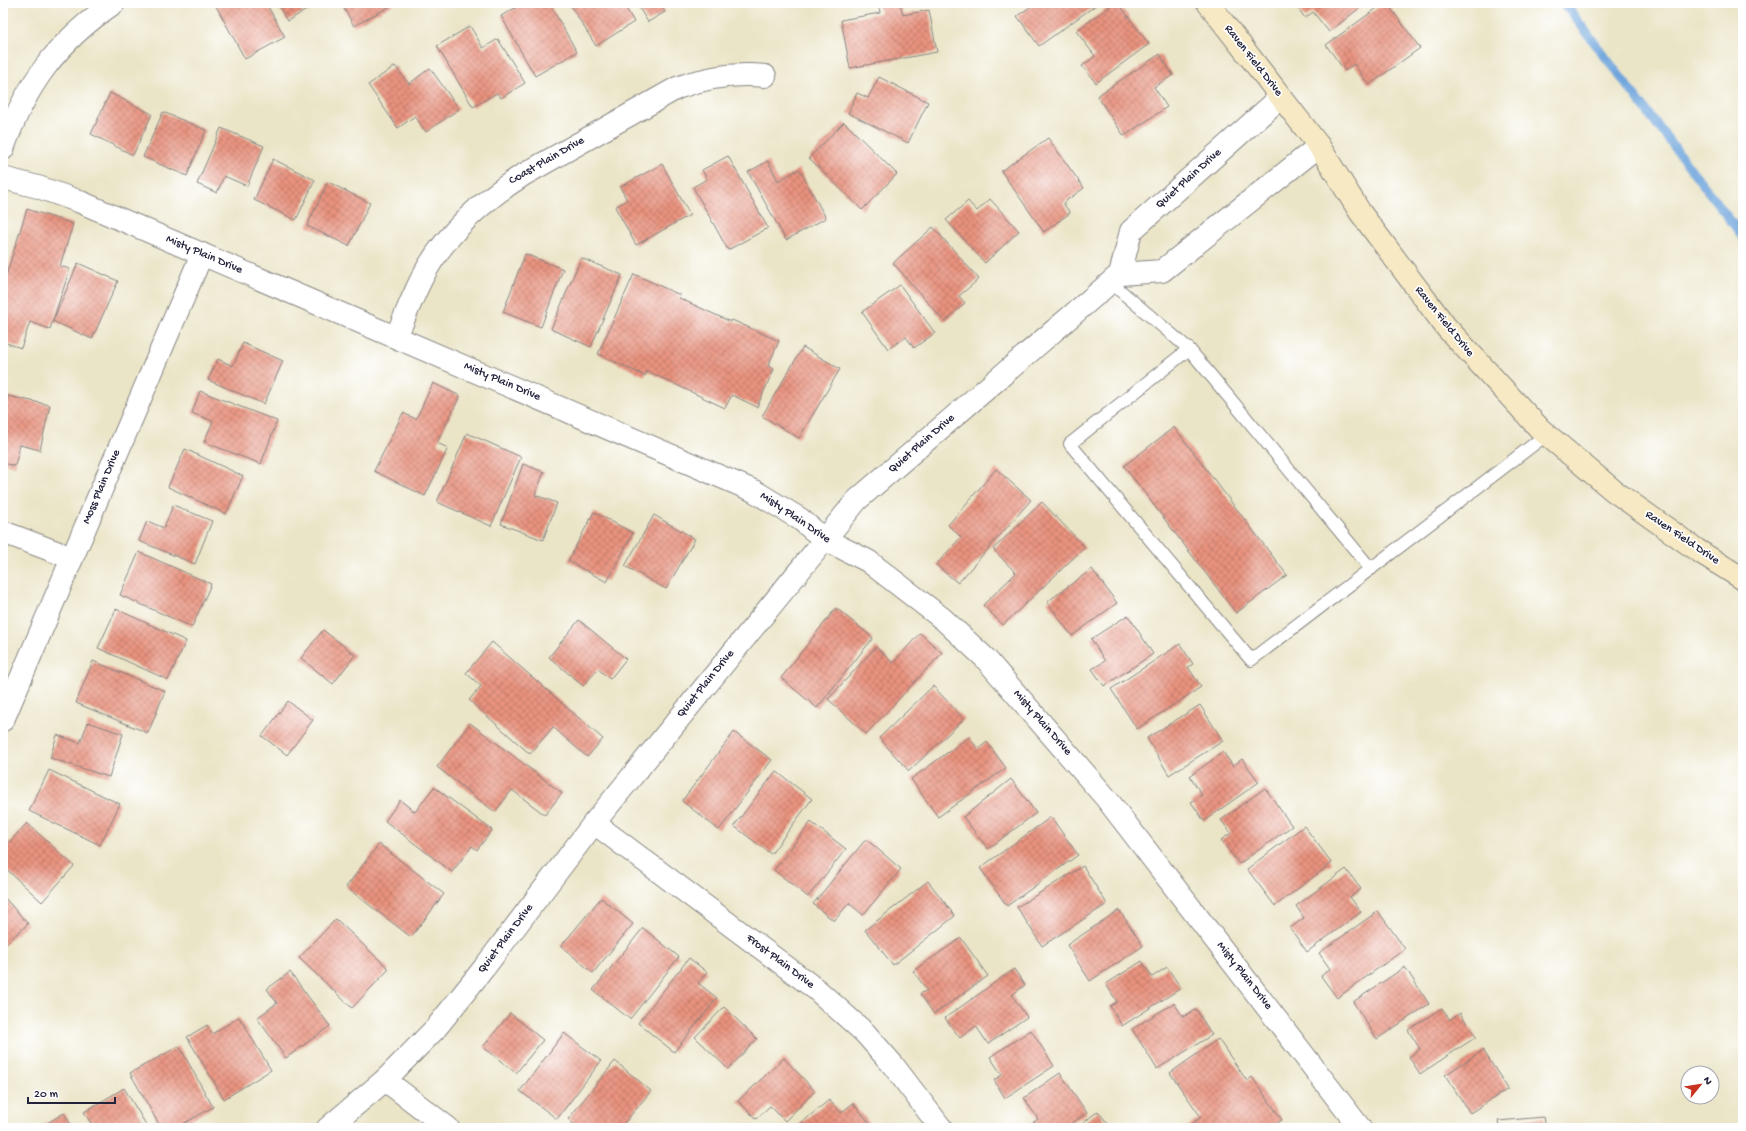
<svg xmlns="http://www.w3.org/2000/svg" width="1746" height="1131" font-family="'Gochi Hand',sans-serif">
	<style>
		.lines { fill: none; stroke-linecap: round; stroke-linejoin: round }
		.stream { stroke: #6ea5dc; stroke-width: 9 }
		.building { fill: url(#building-cross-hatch) }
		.lane-casing { stroke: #868482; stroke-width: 14 }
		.street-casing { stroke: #868482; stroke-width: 24 }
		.secondary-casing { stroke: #868482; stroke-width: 24 }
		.lane { stroke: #fff; stroke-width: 12 }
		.street { stroke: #fff; stroke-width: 22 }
		.secondary { stroke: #f6e9c3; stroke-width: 22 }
		.labels { text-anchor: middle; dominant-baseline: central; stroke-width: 3.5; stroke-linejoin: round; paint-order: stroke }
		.street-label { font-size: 12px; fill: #22223b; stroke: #fff }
	</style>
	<defs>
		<pattern id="building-cross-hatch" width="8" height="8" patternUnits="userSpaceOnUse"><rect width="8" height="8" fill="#e9937f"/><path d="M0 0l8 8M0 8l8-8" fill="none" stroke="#bc7869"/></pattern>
	</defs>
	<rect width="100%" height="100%" fill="#fff"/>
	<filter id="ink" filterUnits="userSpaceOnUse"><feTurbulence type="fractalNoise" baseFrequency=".025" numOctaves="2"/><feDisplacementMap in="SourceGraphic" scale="8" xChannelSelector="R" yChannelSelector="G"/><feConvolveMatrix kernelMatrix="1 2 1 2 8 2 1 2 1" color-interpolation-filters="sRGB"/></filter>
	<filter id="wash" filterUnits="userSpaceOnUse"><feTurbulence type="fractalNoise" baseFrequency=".012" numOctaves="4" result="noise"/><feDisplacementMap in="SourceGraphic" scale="16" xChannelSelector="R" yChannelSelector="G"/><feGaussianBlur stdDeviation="0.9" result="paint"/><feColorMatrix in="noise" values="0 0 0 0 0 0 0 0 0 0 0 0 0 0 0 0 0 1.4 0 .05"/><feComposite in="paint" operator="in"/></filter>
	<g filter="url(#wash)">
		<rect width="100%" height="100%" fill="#ebe5c8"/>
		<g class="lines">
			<!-- stream -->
			<path class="stream" d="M1564,3l179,234"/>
		</g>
		<g id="blocks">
			<!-- building -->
			<g class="building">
				<path d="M222,3h44l19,34 -40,22 -29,-53z"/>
				<path d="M277,3h42l-32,18z"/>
				<path d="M341,3h55l-42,23z"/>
				<path d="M524,3h25l28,49 -42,24 -34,-60z"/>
				<path d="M569,3h54l11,19 -38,24z"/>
				<path d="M636,3h24l5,9 -17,10z"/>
				<path d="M878,3h22l3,12 26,-5 8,42 -87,16 -9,-48 39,-7z"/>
				<path d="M1032,3h67l-60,43 -22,-30 16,-11z"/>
				<path d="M1114,3h4l31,41 -53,39 -14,-17 13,-10 -19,-25z"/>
				<path d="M1294,3h72l-37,29 -16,-20 -8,6z"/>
				<path d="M1384,3h3l33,45 -51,37 -15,-21 -9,7 -19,-26z"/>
				<path d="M470,26l13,22 15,-9 27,44 -24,15 -4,-5 -24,14 -36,-61z"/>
				<path d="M1160,54l13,21 -19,12 13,20 -43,29 -27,-40z"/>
				<path d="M395,66l14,18 21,-16 29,41 -33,23 -11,-16 -17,12 -30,-43z"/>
				<path d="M879,77l49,25 -20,41 -60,-30 9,-20 11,5z"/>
				<path d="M110,93l42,21 -19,41 -42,-21z"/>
				<path d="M163,112l43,18 -19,46 -44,-19z"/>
				<path d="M844,122l53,52 -35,36 -53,-52z"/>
				<path d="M221,128l43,18 -17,40 -23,-10 -7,17 -20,-9z"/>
				<path d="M1048,138l36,50 -21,15 7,10 -26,19 -43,-61z"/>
				<path d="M728,156l40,72 -40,22 -35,-63 14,-8 -5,-9z"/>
				<path d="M273,159l42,21 -19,40 -42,-20z"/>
				<path d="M768,161l10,20 21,-12 27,49 -40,22 -38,-68z"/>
				<path d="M662,164l28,51 -54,30 -21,-38 12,-7 -7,-13z"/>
				<path d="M328,182l42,21 -21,43 -42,-20z"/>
				<path d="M990,199l29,32 -34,32 -39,-43 22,-19 9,10z"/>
				<path d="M27,209l46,15 -13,42 10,3 -20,60 -20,-7 -9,26 -18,-6v-57z"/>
				<path d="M933,227l46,52 -20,17 6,7 -20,19 -52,-59z"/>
				<path d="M525,254l38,15 -22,58 -38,-15z"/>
				<path d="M581,258l41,17 -31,72 -40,-18z"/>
				<path d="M78,263l40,18 -26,58 -39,-18z"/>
				<path d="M634,274l46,21 -1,3 52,24 1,-2 47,21 -11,25 6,3 -17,38 -25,-12 -7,13 -78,-37 -2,5 -47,-22z"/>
				<path d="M900,285l35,48 -21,15 -8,-11 -18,12 -26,-37z"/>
				<path d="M243,343l40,18 -19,43 -56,-24 10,-21 15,7z"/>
				<path d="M803,347l37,22 -41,69 -37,-22z"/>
				<path d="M433,383l27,13 -23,47 11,5 -23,48 -51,-25 29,-58 13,6z"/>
				<path d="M200,391l77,30 -16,43 -57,-22 9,-21 -21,-8z"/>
				<path d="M8,396l42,9 -10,45 -20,-5 -5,21 -12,-3v-43z"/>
				<path d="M1174,427l113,148 -51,38 -112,-147z"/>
				<path d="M467,433l54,24 -30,69 -54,-24z"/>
				<path d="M185,449l58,27 -17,38 -58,-27z"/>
				<path d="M523,464l21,8 -9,23 22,8 -14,37 -42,-16z"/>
				<path d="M996,469l35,31 -73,83 -22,-18 25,-28 -13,-12z"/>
				<path d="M1042,502l43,45 -82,78 -20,-20 33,-32 -23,-24z"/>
				<path d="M173,505l39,16 -17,43 -56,-23 8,-20 17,7z"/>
				<path d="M594,512l39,21 -26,49 -39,-21z"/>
				<path d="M654,515l41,24 -29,50 -41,-23z"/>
				<path d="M139,552l72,32 -19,43 -72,-32z"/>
				<path d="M1092,569l25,34 -45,33 -25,-34z"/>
				<path d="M836,608l37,30 -56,70 -36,-30z"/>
				<path d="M116,609l70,32 -18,39 -70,-32z"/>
				<path d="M1128,615l25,39 -49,32 -12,-17 13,-8 -14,-22z"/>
				<path d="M579,620l47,39 -16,20 -12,-10 -15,17 -34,-29z"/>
				<path d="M323,630l32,25 -22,29 -32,-26z"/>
				<path d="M920,633l22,20 -76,81 -38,-35 48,-52 17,16z"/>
				<path d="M492,642l111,97 -16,18 -34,-30 -23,27 -61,-54 12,-14 -15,-13z"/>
				<path d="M1180,644l13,20 -5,3 13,20 -64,42 -26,-40z"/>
				<path d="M93,661l72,30 -17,42 -72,-30z"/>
				<path d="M933,686l31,33 -55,52 -30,-33z"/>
				<path d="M288,701l25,19 -26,35 -25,-19z"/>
				<path d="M1200,705l23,36 -54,34 -22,-37z"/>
				<path d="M88,722l35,12 -14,43 -59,-19 7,-23 23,8z"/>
				<path d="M470,723l92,70 -17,22 -33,-25 -17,22 -58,-45z"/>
				<path d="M734,732l38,28 -53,70 -37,-29z"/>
				<path d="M969,737l9,12 9,-7 19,26 -68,49 -27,-38z"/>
				<path d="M1223,752l10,14 9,-7 17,23 -55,39 -13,-19 11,-7 -12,-19z"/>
				<path d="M49,770l71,34 -20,41 -71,-34z"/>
				<path d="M776,771l36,28 -41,55 -37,-28z"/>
				<path d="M1011,779l25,34 -48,36 -25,-32z"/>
				<path d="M434,787l58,43 -15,20 -5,-4 -20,26 -67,-51 15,-21 15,12z"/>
				<path d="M1265,788l27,38 -53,38 -18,-24 10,-7 -10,-13z"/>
				<path d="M1051,817l27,38 -71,51 -27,-38z"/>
				<path d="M811,822l35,27 -38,48 -34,-27z"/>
				<path d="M27,823l47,43 -32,36 -39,-36v-17z"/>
				<path d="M1304,826l28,37 -57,43 -28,-37z"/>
				<path d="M866,839l35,30 -38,46 -14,-12 -15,18 -21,-17z"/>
				<path d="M379,844l65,50 -33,43 -65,-50z"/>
				<path d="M1083,866l24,38 -65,42 -25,-39z"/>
				<path d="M1346,869l15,20 -11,8 11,15 -54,40 -17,-24 14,-10 -8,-12z"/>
				<path d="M928,881l27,35 -62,49 -28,-35z"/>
				<path d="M3,896l25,28 -25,22z"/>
				<path d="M601,898l32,26 -40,49 -32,-27z"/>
				<path d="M1119,910l24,36 -53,35 -23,-36z"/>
				<path d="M1378,911l27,38 -68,49 -16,-22 9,-7 -11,-16z"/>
				<path d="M336,919l53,50 -37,39 -53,-50z"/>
				<path d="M643,928l36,29 -49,62 -37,-29z"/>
				<path d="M961,938l27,38 -54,38 -14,-20 7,-4 -14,-19z"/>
				<path d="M689,958l18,14 -9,11 19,15 -43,54 -36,-29z"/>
				<path d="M1142,961l10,16 15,-10 14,21 -59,38 -12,-20 7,-4 -11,-18z"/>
				<path d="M1405,967l24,37 -52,35 -24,-37z"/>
				<path d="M1014,969l11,16 -13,10 15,22 -39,27 -12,-18 -16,12 -15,-20z"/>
				<path d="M290,972l40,54 -44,32 -29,-40 20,-15 -10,-14z"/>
				<path d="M1174,1003l9,14 13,-8 16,26 -55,34 -25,-40z"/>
				<path d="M724,1007l33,32 -29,30 -33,-32z"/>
				<path d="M1442,1008l8,12 10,-7 16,24 -56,37 -11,-17 11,-8 -12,-19z"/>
				<path d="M510,1013l33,27 -27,33 -33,-26z"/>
				<path d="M239,1017l32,53 -47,29 -37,-62 20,-12 5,9z"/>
				<path d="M1031,1030l23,36 -49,32 -11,-18 8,-5 -12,-18z"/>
				<path d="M564,1033l37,28 -44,58 -37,-28z"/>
				<path d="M1218,1039l29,42 5,-4 30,43 -12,8h-84l15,-11 -31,-44z"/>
				<path d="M179,1046l34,61 -37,21h-15l-31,-55z"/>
				<path d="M1483,1050l25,39 -38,24 -25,-38z"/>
				<path d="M784,1058l31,33 -30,30 -15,-15 -14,13 -18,-18z"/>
				<path d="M615,1061l36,30 -31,37h-42l-10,-9z"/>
				<path d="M1060,1073l27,40 -23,15h-39l13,-9 -14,-21z"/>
				<path d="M124,1088l24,40h-54l-10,-16z"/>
				<path d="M829,1100l12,13 12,-10 18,22 -4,3h-72z"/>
				<path d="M1098,1111l13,17h-34z"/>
				<path d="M64,1113l9,15h-34z"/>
				<path d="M1544,1117l2,11h-47l-1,-7z"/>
			</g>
		</g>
	</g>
	<g filter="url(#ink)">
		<use href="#blocks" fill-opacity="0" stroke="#868482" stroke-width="1"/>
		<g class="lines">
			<!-- lane casing -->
			<g class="lane-casing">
				<g id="lane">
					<path d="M1110,282l79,67 -119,95 181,216 295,-225"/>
					<path d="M1189,349l182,220"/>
				</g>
			</g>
			<!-- street casing -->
			<g class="street-casing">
				<g id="street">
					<path d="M3,149c22,-64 55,-108 111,-146"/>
					<path d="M3,178l35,9 40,14 676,290 46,28 24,20 44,22 75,58 42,39 121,140 254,330"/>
					<path d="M1120,274l42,-3 157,-125"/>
					<path d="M396,337c9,-20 17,-42 27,-61 23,-43 59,-75 100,-101l154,-87c29,-11 57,-15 88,-12"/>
					<path d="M3,532l69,26"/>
					<path d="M3,720l199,-466"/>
					<path d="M594,823l223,167 48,43 28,32 48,63"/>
					<path d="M385,1080l63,48"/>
					<path d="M328,1128l57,-48 51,-52 48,-60 110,-145 263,-323 263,-226 11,-43 150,-134"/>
				</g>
			</g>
			<!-- secondary casing -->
			<g class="secondary-casing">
				<path id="secondary" d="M1208,3l111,143 41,66 86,115 94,102 74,62 83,59 46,29"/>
			</g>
			<!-- lane -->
			<use href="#lane" class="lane"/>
			<!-- street -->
			<use href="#street" class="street"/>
			<!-- secondary -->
			<use href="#secondary" class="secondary"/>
		</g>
	</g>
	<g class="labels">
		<!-- street labels -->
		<g class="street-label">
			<text transform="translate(1253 61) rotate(52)">Raven Field Drive</text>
			<text transform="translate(547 161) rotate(-30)">Coast Plain Drive</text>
			<text transform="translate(1189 179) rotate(-42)">Quiet Plain Drive</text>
			<text transform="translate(204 255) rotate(23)">Misty Plain Drive</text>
			<text transform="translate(1444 322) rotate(51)">Raven Field Drive</text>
			<text transform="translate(502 382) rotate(23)">Misty Plain Drive</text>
			<text transform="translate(922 444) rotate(-41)">Quiet Plain Drive</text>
			<text transform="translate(102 487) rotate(-67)">Moss Plain Drive</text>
			<text transform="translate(795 518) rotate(34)">Misty Plain Drive</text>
			<text transform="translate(1682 538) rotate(34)">Raven Field Drive</text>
			<text transform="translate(706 684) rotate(-51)">Quiet Plain Drive</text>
			<text transform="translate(1042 723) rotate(49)">Misty Plain Drive</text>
			<text transform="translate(506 939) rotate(-53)">Quiet Plain Drive</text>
			<text transform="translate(780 962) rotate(37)">Frost Plain Drive</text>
			<text transform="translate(1244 976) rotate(52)">Misty Plain Drive</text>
		</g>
	</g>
	<!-- margin -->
	<rect width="1746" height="1131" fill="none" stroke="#fff" stroke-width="16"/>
	<!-- north arrow -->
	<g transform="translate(1700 1085) rotate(60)"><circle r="19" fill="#ffffff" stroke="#a7a7b1"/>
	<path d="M0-3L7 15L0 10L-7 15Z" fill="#c8321e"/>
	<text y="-6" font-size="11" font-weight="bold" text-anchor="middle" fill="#22223b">N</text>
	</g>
	<!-- scale -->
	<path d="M28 1097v6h87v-6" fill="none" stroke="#22223b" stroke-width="2"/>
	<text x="34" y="1097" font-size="12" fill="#22223b" stroke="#ffffff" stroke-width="3" paint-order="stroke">20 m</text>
</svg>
